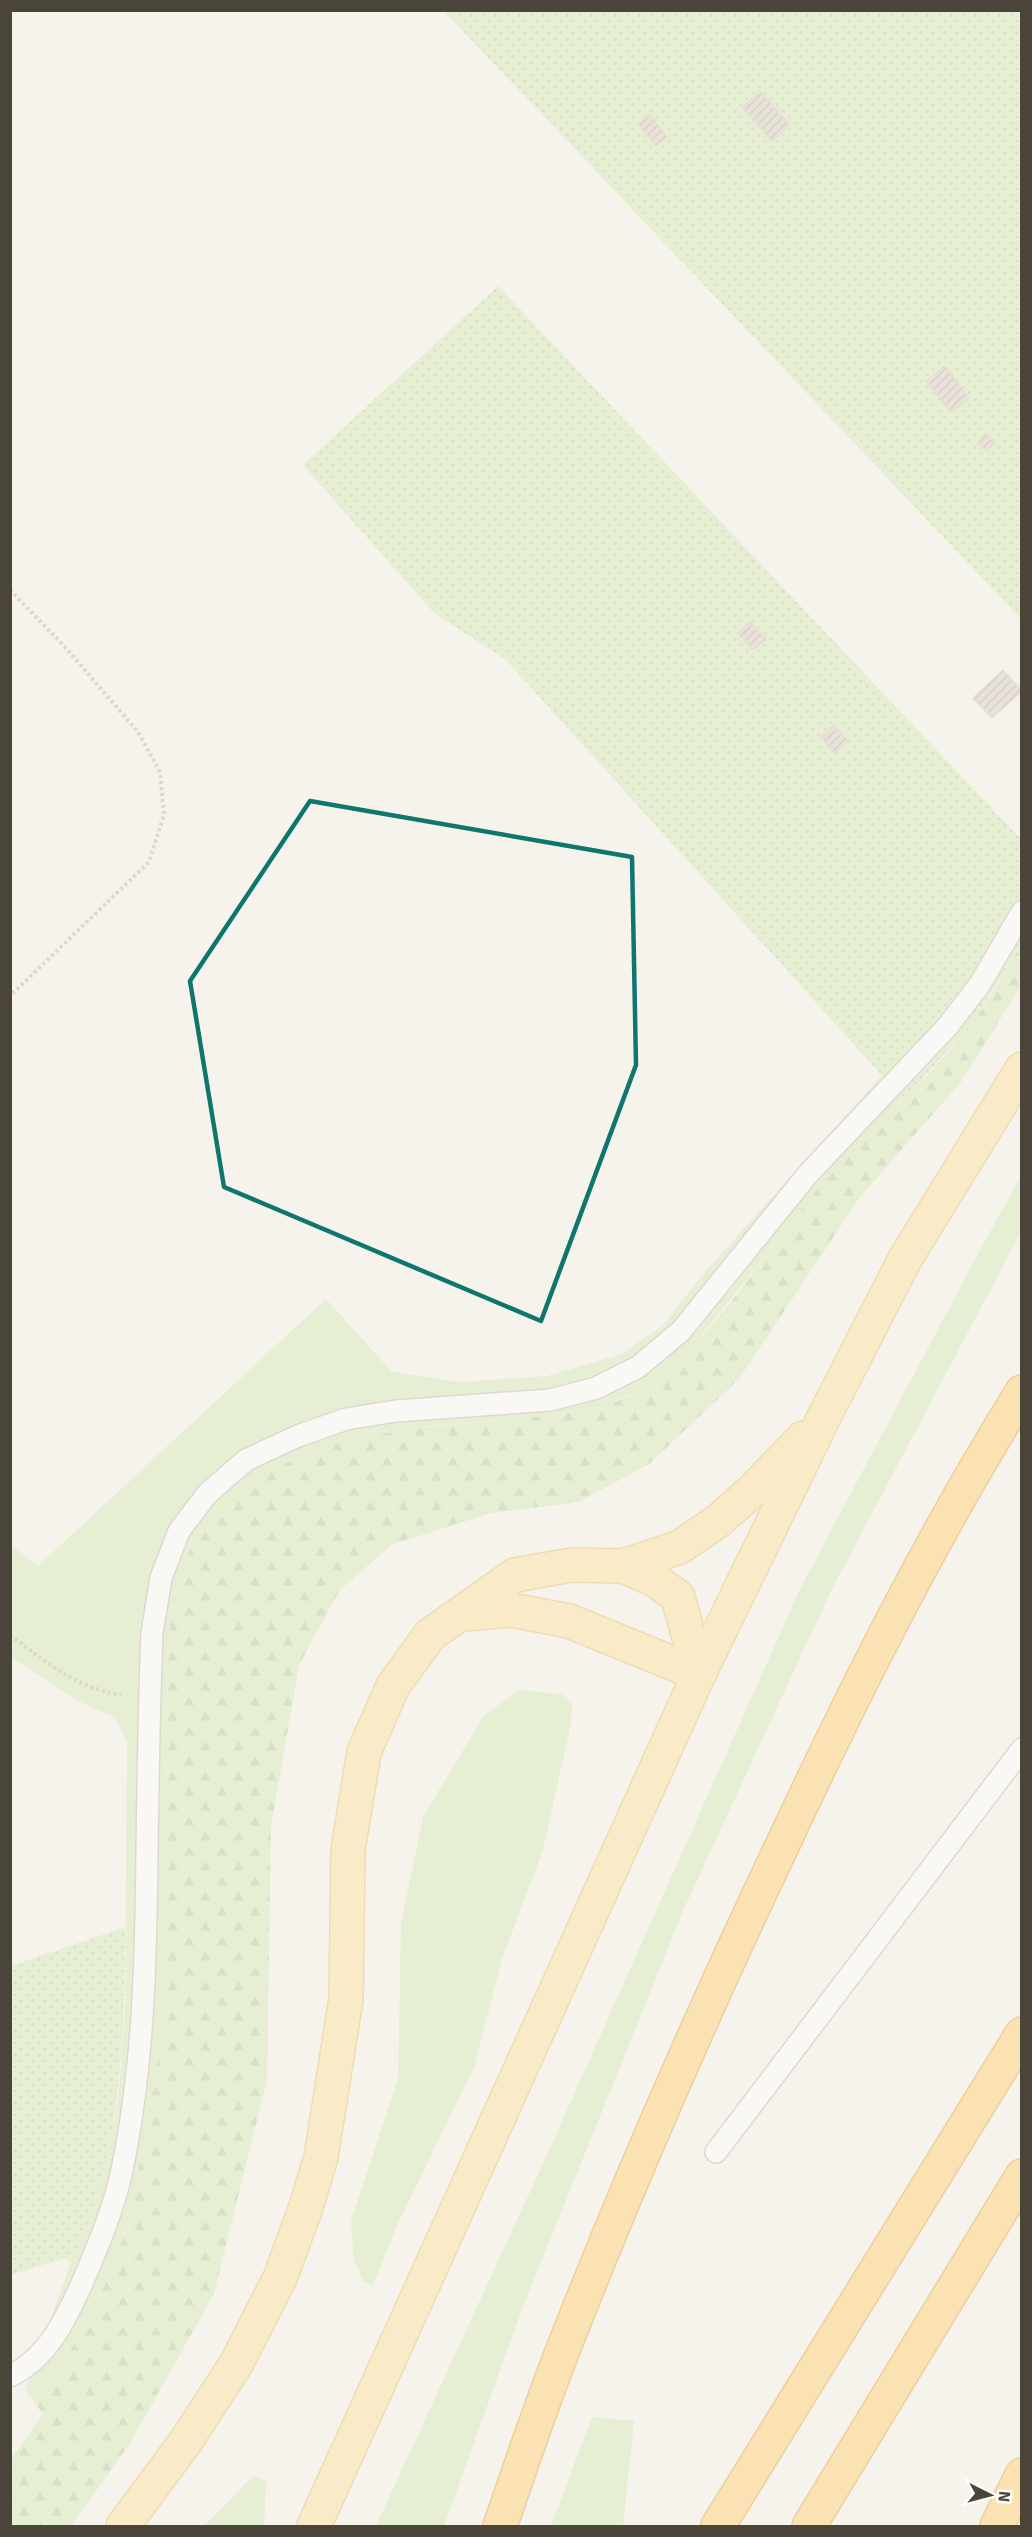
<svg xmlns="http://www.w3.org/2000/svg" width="1032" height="2537" font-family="Signika,sans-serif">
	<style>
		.green { fill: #d2eab5 }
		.forest { fill: url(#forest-firs) }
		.garden { fill: url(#garden-dots) }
		.building { fill: url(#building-hatch); stroke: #d3c7b4; stroke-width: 1.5 }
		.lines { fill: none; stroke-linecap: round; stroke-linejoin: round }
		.service-casing { stroke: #c2bbae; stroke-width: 24 }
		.primary-casing { stroke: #e6c16a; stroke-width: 36 }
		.motorway-casing { stroke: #e0a43c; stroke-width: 36 }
		.path { stroke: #c4b79f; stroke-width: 4; stroke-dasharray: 3 3; stroke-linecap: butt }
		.service { stroke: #fff; stroke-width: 21 }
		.primary { stroke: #ffe39c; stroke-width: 33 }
		.motorway { stroke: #ffcf6e; stroke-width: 33 }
		.marked { fill: none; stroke: #0f766e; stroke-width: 4.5; stroke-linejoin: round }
	</style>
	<defs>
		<pattern id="forest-firs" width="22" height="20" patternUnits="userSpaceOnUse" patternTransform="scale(1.5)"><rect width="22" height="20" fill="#d2eab5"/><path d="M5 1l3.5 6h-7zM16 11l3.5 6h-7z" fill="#b6ca9c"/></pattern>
		<pattern id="garden-dots" width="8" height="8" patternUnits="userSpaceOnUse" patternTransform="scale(1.5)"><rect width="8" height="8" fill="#d2eab5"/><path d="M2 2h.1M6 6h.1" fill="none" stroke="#b6ca9c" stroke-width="1.8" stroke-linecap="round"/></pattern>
		<pattern id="building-hatch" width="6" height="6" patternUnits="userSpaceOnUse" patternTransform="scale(1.5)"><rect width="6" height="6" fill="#d8cfc1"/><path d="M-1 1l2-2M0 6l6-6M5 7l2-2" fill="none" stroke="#b1aa9e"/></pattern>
	</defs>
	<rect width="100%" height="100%" fill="#f6f3ec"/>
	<!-- green -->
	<g class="green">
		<path d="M882,1075l22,25 -83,87 -133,165 -44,37 -40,17 -54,10 -123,10 -259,216 -4,385 -36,200 -35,86 -44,72 -17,14 -7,-9 46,-128 28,-71 19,-90 7,-91 2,-269 -12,-23 -37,-17 -67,-44 -1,-112 28,21 288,-267 66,73 69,10 86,-6 75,-22 40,-28 43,-54z"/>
		<path d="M1021,1176v56l-190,359 -149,322 -161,399 -77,214h-68l170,-369 254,-568 180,-339z"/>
		<path d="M520,1690l41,4 11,10 -1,20 -28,126 -41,109 -28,109 -74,151 -27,66 -9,-3 -10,-21 -3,-40 47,-142 3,-155 22,-107 61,-102z"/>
		<path d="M592,2417l42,4 -11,105h-72z"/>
		<path d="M254,2475l12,7 -2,44h-60z"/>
	</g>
	<!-- forest -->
	<path class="forest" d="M1021,945v41l-60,96 -101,115 -121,182 -90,85 -70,38 -88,11 -100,32 -52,46 -40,74 -28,162 -4,253 -53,214 -85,151 -58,81h-60v-67l32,-45 -11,-15 17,-14 44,-72 35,-86 36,-200 4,-385c5,-32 9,-63 22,-92 4,-9 12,-17 17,-24 69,-89 194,-98 297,-106 43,-4 108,-8 143,-34 72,-52 116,-134 174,-200 49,-55 105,-103 149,-161 19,-25 35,-54 51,-80z"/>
	<!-- garden -->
	<g class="garden">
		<path d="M444,11h577v608z"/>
		<path d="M498,286l523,553v106l-50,79 -67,76 -398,-440 -72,-47 -131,-148z"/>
		<path d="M125,1927c0,89 -3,177 -26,263 -6,24 -19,48 -28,72l-7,-4 -53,17v-309z"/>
	</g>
	<!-- building -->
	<g class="building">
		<path d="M760,91l30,34 -18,16 -30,-33z"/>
		<path d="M650,115l17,22 -11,9 -18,-22z"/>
		<path d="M945,366l24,32 -18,14 -25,-31z"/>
		<path d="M985,434l10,9 -8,8 -9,-8z"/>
		<path d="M750,622l16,17 -13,11 -15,-17z"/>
		<path d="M1003,670l19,21 -30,27 -19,-20z"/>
		<path d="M834,725l14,16 -14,12 -14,-16z"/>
	</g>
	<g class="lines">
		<!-- service casing -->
		<g class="service-casing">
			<g id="service">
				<path d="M716,2152l306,-403"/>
				<path d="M10,2376c38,-18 57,-59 73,-95 15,-35 31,-73 39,-111 22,-106 24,-212 25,-320 1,-72 2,-145 5,-217l9,-55 18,-47 28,-37 39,-34 52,-24 48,-17 50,-8 154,-11 46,-12 42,-21 43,-36 127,-157 139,-147 33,-43 42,-72"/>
			</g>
		</g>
		<!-- primary casing -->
		<g class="primary-casing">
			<g id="primary">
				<path d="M623,1566l32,14 23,17 21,77"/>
				<path d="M461,1614l50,-4 58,11 130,53"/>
				<path d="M123,2526l63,-85 50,-77 44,-86 26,-71 15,-50 25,-158 2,-149 16,-98 29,-66 37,-51 85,-60 56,-10 52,1 57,-19 38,-26 34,-30 51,-53"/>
				<path d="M314,2526l385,-852 126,-259 80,-156 117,-190"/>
			</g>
		</g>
		<!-- motorway casing -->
		<g class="motorway-casing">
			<g id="motorway">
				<path d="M500,2526c22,-63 43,-127 68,-189 65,-165 137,-329 213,-489 73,-156 150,-310 241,-456"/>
				<path d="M718,2526l304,-492"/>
				<path d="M809,2526l213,-350"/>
				<path d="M997,2526l25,-51"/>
			</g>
		</g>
		<!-- path -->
		<g class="path">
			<path d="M10,590l56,58 72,84 22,40 4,43 -15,47 -139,134"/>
			<path d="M10,1635c34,26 68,54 112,60"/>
		</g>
		<!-- service -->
		<use href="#service" class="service"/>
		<!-- primary -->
		<use href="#primary" class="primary"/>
		<!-- motorway -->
		<use href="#motorway" class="motorway"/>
	</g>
	<!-- marked area -->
	<path d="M0 0H1032V2537H0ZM310,801l322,56 4,208 -95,256 -317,-134 -34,-206z" fill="#f6f3ec" fill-opacity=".55" fill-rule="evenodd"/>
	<path class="marked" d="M310,801l322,56 4,208 -95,256 -317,-134 -34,-206z"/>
	<!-- border -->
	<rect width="1032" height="2537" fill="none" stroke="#4b4439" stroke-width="24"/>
	<!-- north arrow -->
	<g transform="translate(990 2495) rotate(96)" stroke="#ffffff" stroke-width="4.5" paint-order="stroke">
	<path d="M0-4.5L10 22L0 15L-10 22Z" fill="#4b4439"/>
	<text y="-9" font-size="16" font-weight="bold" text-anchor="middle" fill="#4b4439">N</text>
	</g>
</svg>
